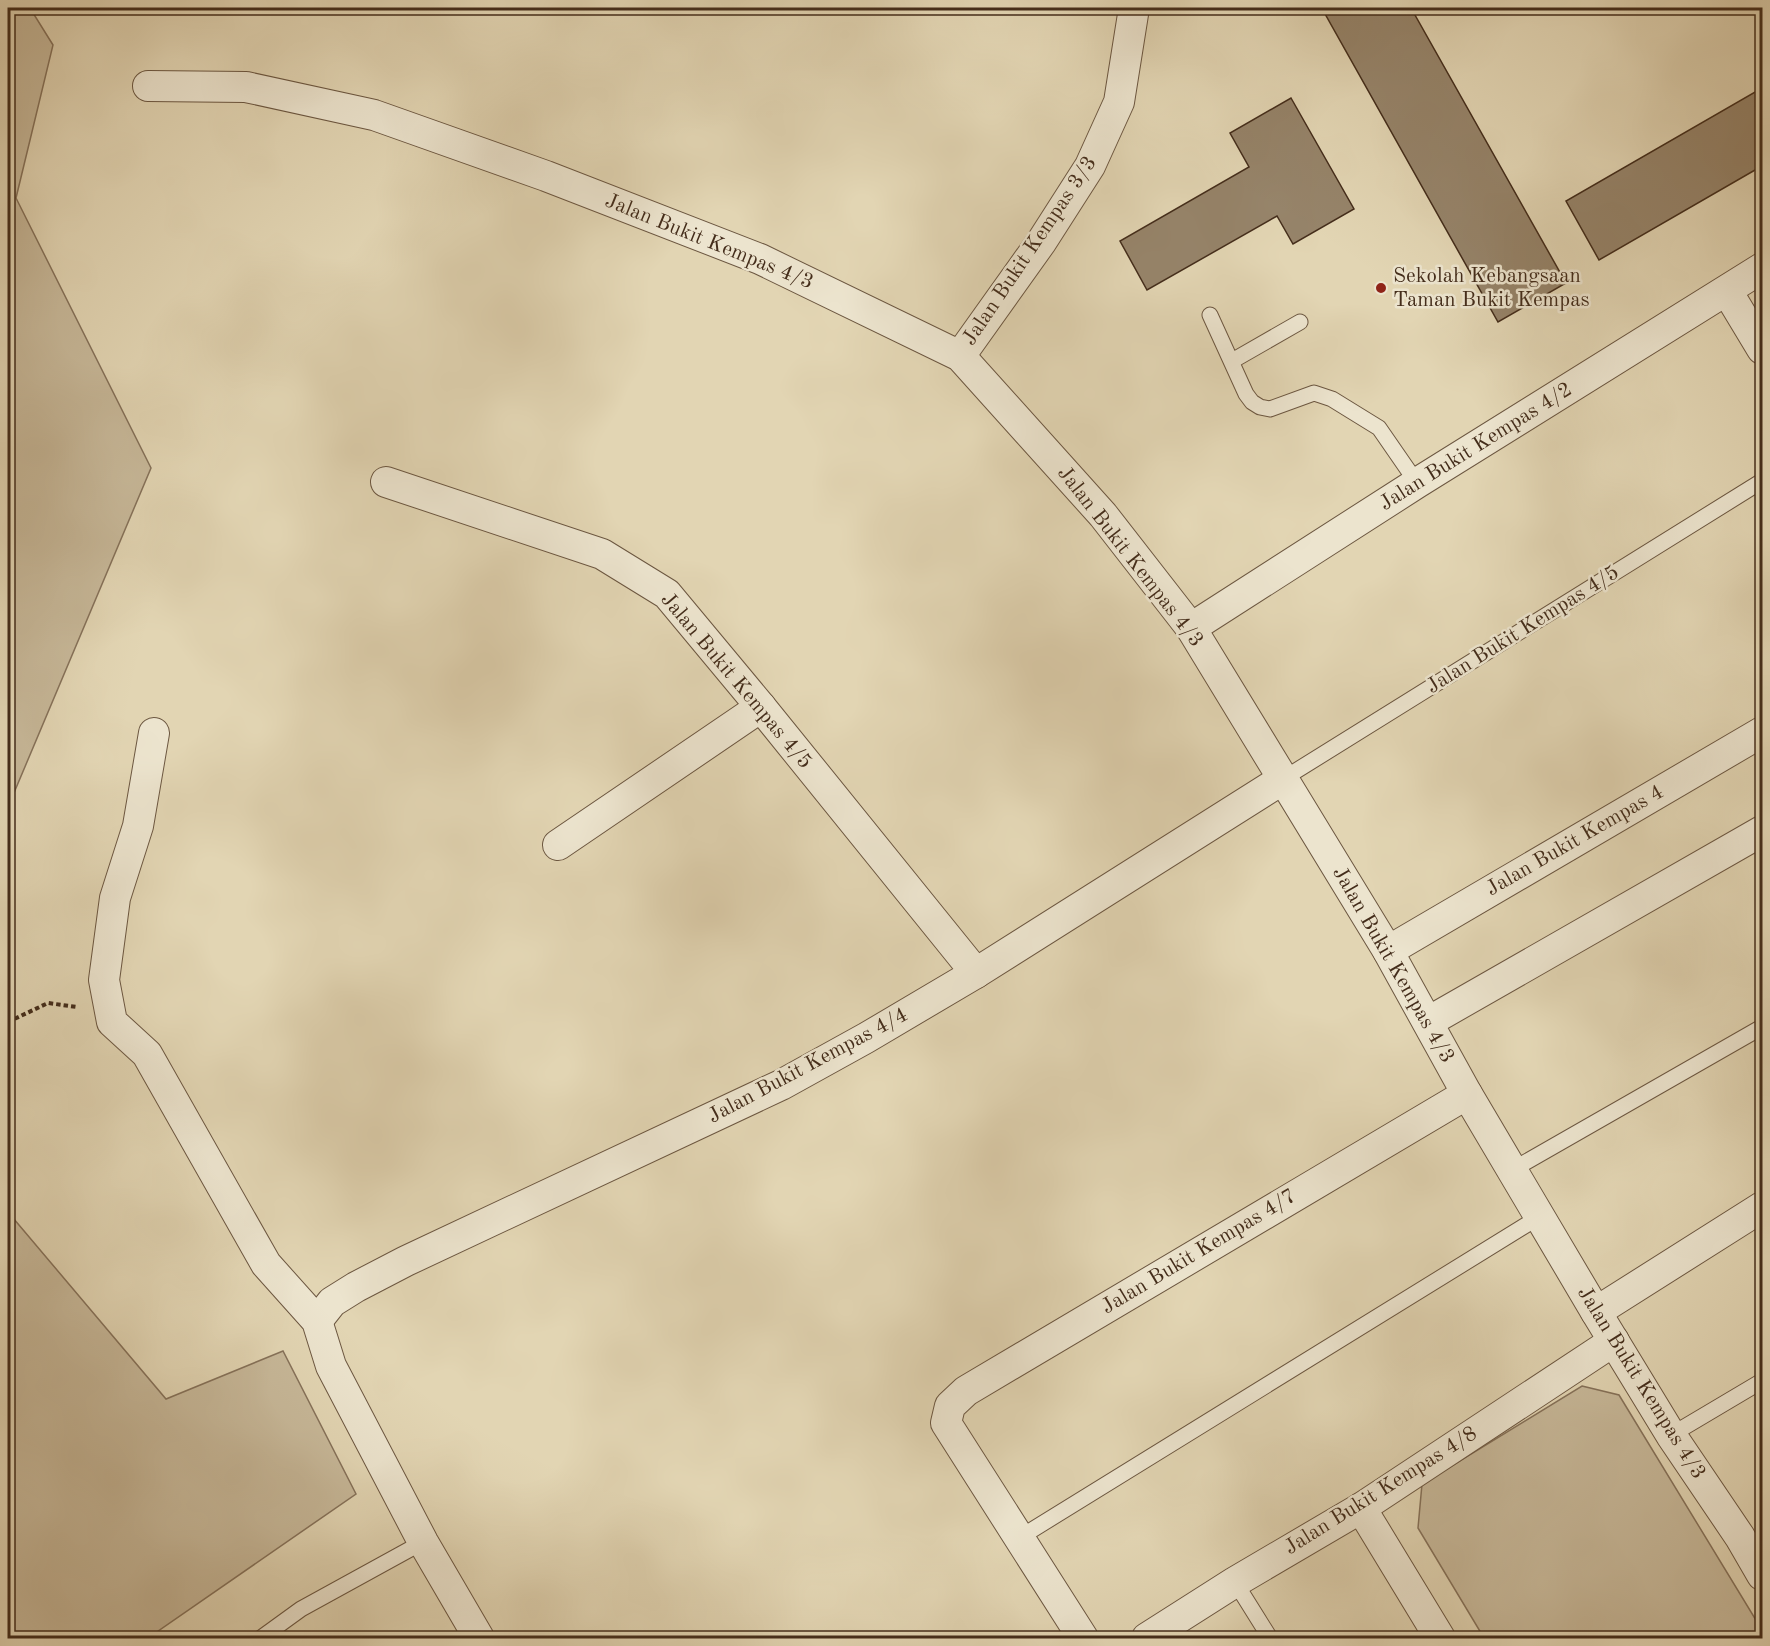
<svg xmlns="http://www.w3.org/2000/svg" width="1770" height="1646" font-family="'Old Standard TT',serif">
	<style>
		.green { fill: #c7b899; stroke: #86725a; stroke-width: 1.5 }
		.building { fill: #96846a; stroke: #442d1b; stroke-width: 1.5 }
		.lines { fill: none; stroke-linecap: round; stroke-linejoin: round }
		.service-casing { stroke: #6c5741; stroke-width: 17 }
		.minor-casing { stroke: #6c5741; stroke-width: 32 }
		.path { stroke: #442d1b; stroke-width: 4; stroke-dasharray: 4.5 3; stroke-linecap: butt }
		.service { stroke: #ece4ce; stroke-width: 15 }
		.minor { stroke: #ece4ce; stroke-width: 30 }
		.poi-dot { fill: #8f2418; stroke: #ece4ce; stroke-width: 2 }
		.labels { text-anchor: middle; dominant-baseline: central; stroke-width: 5; stroke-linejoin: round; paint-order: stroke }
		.street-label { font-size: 21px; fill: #442d1b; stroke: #ece4ce }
		.poi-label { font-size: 21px; fill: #442d1b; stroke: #ece4ce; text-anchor: start }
	</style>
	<rect width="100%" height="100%" fill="#e2d5b3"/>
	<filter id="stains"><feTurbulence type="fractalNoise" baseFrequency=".00333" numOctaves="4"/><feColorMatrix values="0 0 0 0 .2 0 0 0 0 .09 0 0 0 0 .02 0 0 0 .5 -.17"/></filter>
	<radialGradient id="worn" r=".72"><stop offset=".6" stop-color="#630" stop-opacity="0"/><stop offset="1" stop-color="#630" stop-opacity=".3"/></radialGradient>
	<!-- green -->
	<g class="green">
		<path d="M8,8h22l23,37 -37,153 135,270 -143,339z"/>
		<path d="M8,1212l158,187 117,-48 73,143 -208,144h-140z"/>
		<path d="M1582,1386l37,9 143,235v8h-278l-66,-110 4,-44z"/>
	</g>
	<!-- building -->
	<g class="building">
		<path d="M1332,8h79l155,275 -68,39 -174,-310z"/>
		<path d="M1762,88v78l-163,94 -33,-59z"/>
		<path d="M1291,98l63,111 -61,35 -16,-28 -130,74 -27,-49 129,-74 -19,-34z"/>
	</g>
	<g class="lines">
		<!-- service casing -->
		<g class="service-casing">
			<g id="service">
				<path d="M1210,315l36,79 6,8 8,5 10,2 44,-16 18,6 47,29 38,55"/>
				<path d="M1232,361l68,-39"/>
				<path d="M1283,779l479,-298"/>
				<path d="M1512,1170l250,-143"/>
				<path d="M1671,1435l91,-54"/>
				<path d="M1019,1538l520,-321"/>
				<path d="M1235,1582l35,56"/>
				<path d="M261,1638l40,-29 122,-67"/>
			</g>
		</g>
		<!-- minor casing -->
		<g class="minor-casing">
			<g id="minor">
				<path d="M148,86l98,1 128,28 172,61 214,83 200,97 143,159 88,113 197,323 79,143 129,218 75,123 69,102 22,38"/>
				<path d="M1727,291l35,58"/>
				<path d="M960,356l82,-115 48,-75 29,-64 15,-94"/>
				<path d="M386,482l216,72 65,40 94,113 215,266"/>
				<path d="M1191,628l226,-145 345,-215"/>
				<path d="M154,733l-16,93 -23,72 -11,82 8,42 35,32 119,210 51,57 14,45 92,176 56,96"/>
				<path d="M558,845l203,-138"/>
				<path d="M1388,951l374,-219"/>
				<path d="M1428,1022l334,-191"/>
				<path d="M1596,1312l166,-105"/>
				<path d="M317,1321l15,-19 24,-15 50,-26 375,-176 85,-47 110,-65 307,-194"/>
				<path d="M1361,1508l79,130"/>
				<path d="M1083,1638l-137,-215 4,-17 16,-15 501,-297"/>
				<path d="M1147,1638l88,-56 126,-74 253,-167"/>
			</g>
		</g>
		<!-- path -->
		<path class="path" d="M8,1022l40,-19 29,4"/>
		<!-- service -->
		<use href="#service" class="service"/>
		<!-- minor -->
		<use href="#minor" class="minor"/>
	</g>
	<!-- markers -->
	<circle class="poi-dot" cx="1381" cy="288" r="6"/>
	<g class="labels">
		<!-- street labels -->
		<g class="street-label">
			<text transform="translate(709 242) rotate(22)">Jalan Bukit Kempas 4/3</text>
			<text transform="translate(1030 251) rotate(-56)">Jalan Bukit Kempas 3/3</text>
			<text transform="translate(1476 447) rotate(-32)">Jalan Bukit Kempas 4/2</text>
			<text transform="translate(1130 557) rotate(52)">Jalan Bukit Kempas 4/3</text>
			<text transform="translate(1523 630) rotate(-32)">Jalan Bukit Kempas 4/5</text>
			<text transform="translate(736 681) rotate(50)">Jalan Bukit Kempas 4/5</text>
			<text transform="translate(1575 841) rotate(-30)">Jalan Bukit Kempas 4</text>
			<text transform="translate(1393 965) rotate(60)">Jalan Bukit Kempas 4/3</text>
			<text transform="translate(808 1066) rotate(-28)">Jalan Bukit Kempas 4/4</text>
			<text transform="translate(1199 1252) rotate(-31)">Jalan Bukit Kempas 4/7</text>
			<text transform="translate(1641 1383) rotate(58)">Jalan Bukit Kempas 4/3</text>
			<text transform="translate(1381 1491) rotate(-32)">Jalan Bukit Kempas 4/8</text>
		</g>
		<!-- poi labels -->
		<g class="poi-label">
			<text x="1393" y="276">Sekolah Kebangsaan<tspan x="1393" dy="24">Taman Bukit Kempas</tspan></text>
		</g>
	</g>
	<!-- margin -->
	<rect width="1770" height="1646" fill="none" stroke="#e2d5b3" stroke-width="30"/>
	<rect x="9" y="9" width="1752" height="1628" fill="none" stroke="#442d1b" stroke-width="3"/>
	<rect x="15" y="15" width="1740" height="1616" fill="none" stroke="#442d1b" stroke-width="1.5"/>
	<rect width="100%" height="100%" filter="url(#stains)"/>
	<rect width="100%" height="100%" fill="url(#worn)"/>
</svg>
